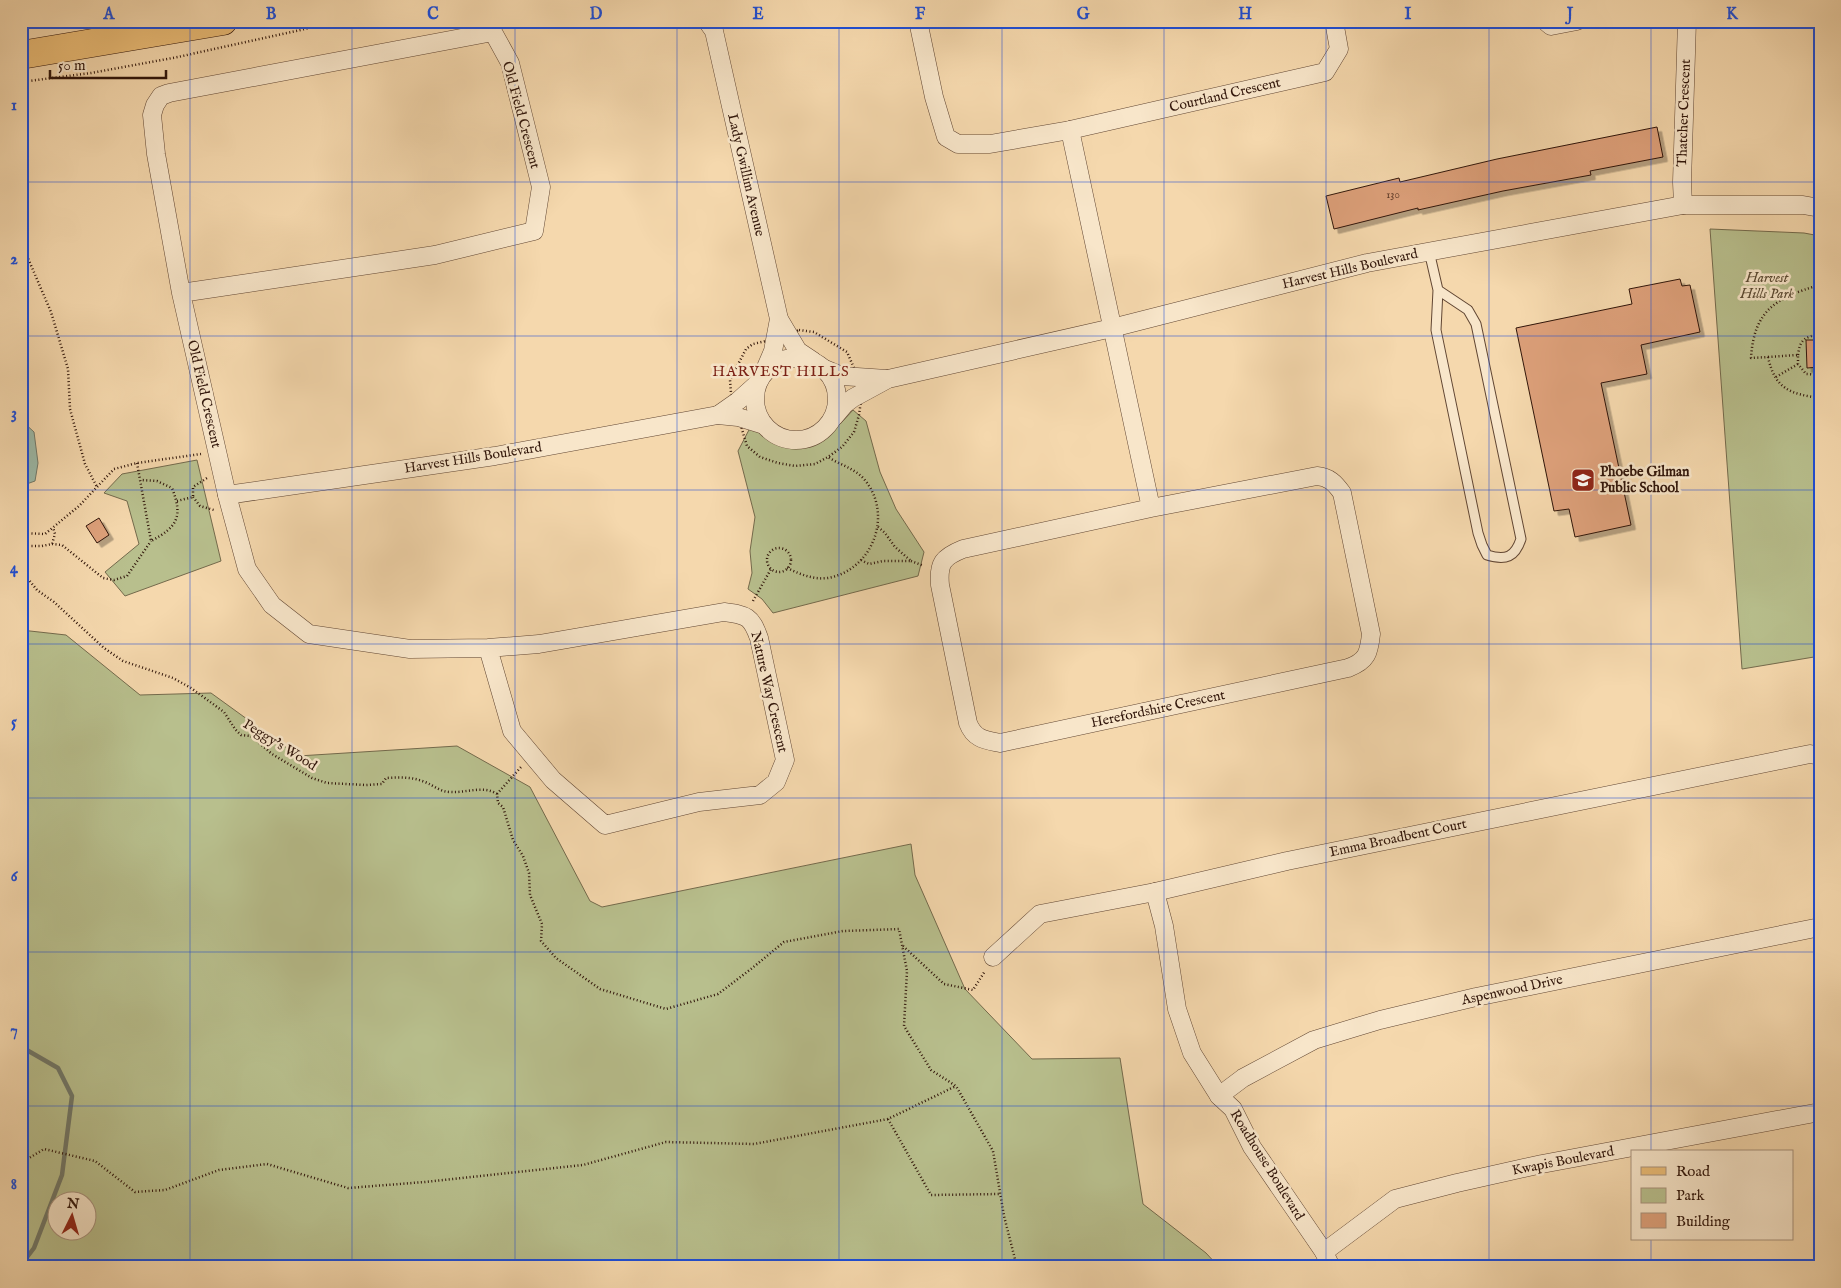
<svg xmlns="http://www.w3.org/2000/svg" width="1841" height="1288" font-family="'IM FELL English',serif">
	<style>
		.green { fill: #b8bf8d; stroke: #746a4c; fill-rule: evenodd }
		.water { fill: #9cbaa9; stroke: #717869 }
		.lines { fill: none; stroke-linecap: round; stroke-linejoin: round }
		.stream { stroke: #717869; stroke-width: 4.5 }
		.building { fill: #dda07a; stroke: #30150a; filter: url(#shadow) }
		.service-casing { stroke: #614633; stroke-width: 11 }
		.minor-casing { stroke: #614633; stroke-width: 19 }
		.primary-casing { stroke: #30150a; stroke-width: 29 }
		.path { stroke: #30150a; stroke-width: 2.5; stroke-dasharray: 1 2.5; stroke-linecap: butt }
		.service { stroke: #f8e6ca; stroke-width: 9 }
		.minor { stroke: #f8e6ca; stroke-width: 18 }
		.primary { stroke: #eabc76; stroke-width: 28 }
		.grid { fill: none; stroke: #1d4ed8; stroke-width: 1; stroke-opacity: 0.55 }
		.labels { text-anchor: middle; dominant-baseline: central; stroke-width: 5; stroke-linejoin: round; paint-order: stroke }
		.number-label { font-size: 11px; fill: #5b3826 }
		.street-label { font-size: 14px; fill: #30150a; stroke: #f8e6ca }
		.park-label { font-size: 14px; font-style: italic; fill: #594831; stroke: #f8e6ca }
		.poi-label { font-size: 14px; font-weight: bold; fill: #30150a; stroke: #f8e6ca; text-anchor: start }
		.neighbourhood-label { font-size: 15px; letter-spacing: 1px; fill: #7a1f14; stroke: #f8e6ca }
		.neatline { fill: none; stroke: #1d4ed8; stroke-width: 2 }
		.grid-label { font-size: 16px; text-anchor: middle; font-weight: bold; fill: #1d4ed8 }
	</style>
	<defs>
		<filter id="shadow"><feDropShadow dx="4.5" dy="4.5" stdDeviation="0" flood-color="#0004"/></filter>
	</defs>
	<rect width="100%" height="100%" fill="#f5d8ad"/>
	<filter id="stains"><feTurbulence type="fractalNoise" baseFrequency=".004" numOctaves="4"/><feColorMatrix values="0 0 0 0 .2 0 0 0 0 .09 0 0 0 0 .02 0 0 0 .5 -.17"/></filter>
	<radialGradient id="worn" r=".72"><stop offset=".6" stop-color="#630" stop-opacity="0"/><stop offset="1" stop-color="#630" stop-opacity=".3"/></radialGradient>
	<!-- green -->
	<g class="green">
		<path d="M1710,229l94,4 16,3v420l-78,13z"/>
		<path d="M853,410l13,11 14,51 16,37 28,43 -6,24 -145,37 -11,-14 -14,-10 4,-16 -2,-22 5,-34 -17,-66 13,-25c48,33 66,24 102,-16z"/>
		<path d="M197,460l24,101 -96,35 -20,-24 34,-28 -12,-43 -23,-8 18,-19z"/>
		<path d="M21,630l45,5 74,60 71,-2 87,63 159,-10 73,41 60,114 12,6 309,-63 4,31 50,114 67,70 88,-1 23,146 63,49 13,14h-1198zM88,1200v30h-30v-30z"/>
	</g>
	<!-- water -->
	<path class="water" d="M21,420l13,12 4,31 -3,18 -14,5z"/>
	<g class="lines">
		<!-- stream -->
		<path class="stream" d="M21,1048l4,1 33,19 14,28 -10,79 -28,73 -13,17"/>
	</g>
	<!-- building -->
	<g class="building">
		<path d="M1657,127l6,30 -73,14 1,4 -88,16 -85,19v-2l-84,21 -8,-33 73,-18 1,4 97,-23z"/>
		<path d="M1680,279l2,7 8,-1 10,47 -59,13 6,29 -46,9 30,142 -56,12 -6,-28 -15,2 -38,-183 116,-24 -3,-15z"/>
		<path d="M1806,340h14v27l-13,1z"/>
		<path d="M99,518l10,17 -12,8 -11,-17z"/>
	</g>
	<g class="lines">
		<!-- service casing -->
		<g class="service-casing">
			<path id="service" d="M1429,251l9,39 -2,40 42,203 4,12 5,10c19,6 28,2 34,-16l-45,-215 -8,-14 -30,-20"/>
		</g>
		<!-- minor casing -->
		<g class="minor-casing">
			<g id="minor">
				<path d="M707,21l7,10 65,288 19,32 15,10"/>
				<path d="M918,21l16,76 12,40 12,7h32l80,-14 255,-58 14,-23 -5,-28"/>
				<path d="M1545,21l6,5 26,-5"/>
				<path d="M1070,130l81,378 -188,41c-20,8 -25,14 -23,36l28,138c6,16 17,17 32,20l348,-75c19,-7 21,-15 23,-34l-29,-141c-7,-10 -13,-16 -25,-17l-166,32"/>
				<path d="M1683,205l-1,-23 5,-161"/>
				<path d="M181,293l254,-38 99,-24 7,-44 -31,-124 -17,-31 -324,61 -8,3 -6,9 -3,10 4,39 25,139 46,202 20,74 25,36 37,29 101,15 78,-1 51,-4 185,-32c23,3 27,4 35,26l26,122 -9,22 -16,13 -61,7 -94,23 -52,-45 -41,-49 -24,-83"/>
				<circle cx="796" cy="399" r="41"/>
				<path d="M825,369l17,7 45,3"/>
				<path d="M764,372l9,-21 6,-32"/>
				<path d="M718,415l20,-14 19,-17"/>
				<path d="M834,417l11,-13 8,-6 35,-19 224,-51 255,-65 316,-58h120l17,3"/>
				<path d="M227,495l268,-39 223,-41 20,2 26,8"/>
				<path d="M1155,892l9,34 13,83 15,44 27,43 14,13 19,38 72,105 7,15"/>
				<path d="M993,957l47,-43 115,-22 132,-31 523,-107 10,2"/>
				<path d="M1219,1096l24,-18 71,-38 66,-20 96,-23 344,-70"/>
				<path d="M1324,1252l71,-53 62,-16 85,-19 278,-52"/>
			</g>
		</g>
		<!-- primary casing -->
		<g class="primary-casing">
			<path id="primary" d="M21,55l202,-34"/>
		</g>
		<!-- path -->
		<g class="path">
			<path d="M21,82l70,-9 87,-16 163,-36"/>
			<path d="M21,201l5,16 -2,32 27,63 17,57 2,40 15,55 12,23"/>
			<path d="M1815,224l5,78"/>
			<path d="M1819,285c-42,13 -65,24 -68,73l17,-1c7,32 22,37 52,41"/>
			<path d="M799,330l15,2 33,20 11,25 4,16 -3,22 -5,17 -12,15 -14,10 -13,7 -20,2 -17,-3 -18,-6 -13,-11 -16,-53 -1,-13 16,-31 7,-5 22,-5z"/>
			<path d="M1798,355c2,-16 7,-18 22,-21"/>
			<path d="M1768,357l30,-2v9l8,10 14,1"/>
			<path d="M1776,377l22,-13"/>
			<path d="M137,463l14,78c27,-14 32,-25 21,-53l-15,-7 -16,-1"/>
			<path d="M193,497l7,9 14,4"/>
			<path d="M177,501l16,-4v-10l14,-9"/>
			<path d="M21,533l24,1 34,-28 35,-37 23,-6 64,-9"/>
			<path d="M52,544l10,1 41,33 11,2 13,-4 24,-35"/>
			<path d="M21,546h21l10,-2 3,-10 -2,-7"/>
			<circle cx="779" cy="560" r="12"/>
			<path d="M861,560l8,4 14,-3h28l-16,-14 -10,-14 -8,-7"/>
			<path d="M911,561l13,5"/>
			<path d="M787,568c13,6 26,12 41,10 45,-8 66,-64 36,-99 -10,-11 -24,-14 -36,-22"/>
			<path d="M21,570l16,20 17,12 50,46 19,13 50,17 18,10 33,24 11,17 6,6 10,1 21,18 40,24 15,5 39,2 16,-1 4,-6c14,-1 27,-1 39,4 10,4 15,10 26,10 15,1 33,-7 46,2l1,9 5,4 10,33 10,16 6,17 1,22 12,29 -1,17 15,17 44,31 66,20 52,-15 33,-25 33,-27 59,-11 56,-2 8,42 -3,55 27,44 25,16 37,65 11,65 13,51"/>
			<path d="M753,601l18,-32"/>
			<path d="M497,794l24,-27"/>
			<path d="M903,946l41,38 29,6 12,-19"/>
			<path d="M888,1119l43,76 69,-1"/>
			<path d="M21,1163l23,-14 51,12 40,31 30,-2 54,-20 48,-6 81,24 77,-6 158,-17 83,-23 88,2 134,-25 68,-33"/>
		</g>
		<!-- service -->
		<use href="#service" class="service"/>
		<!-- minor -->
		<use href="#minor" class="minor"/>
		<!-- primary -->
		<use href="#primary" class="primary"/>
	</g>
	<!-- grid -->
	<path class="grid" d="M190,21v1246M352,21v1246M515,21v1246M677,21v1246M839,21v1246M1002,21v1246M1164,21v1246M1326,21v1246M1489,21v1246M1651,21v1131M21,182h1799M21,336h1799M21,490h1799M21,644h1799M21,798h1799M21,952h1799M21,1106h1799M1651,1239v28"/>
	<!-- icons -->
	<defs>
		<g id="school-square" transform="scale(1.25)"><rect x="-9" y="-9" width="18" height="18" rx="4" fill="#8f2418" stroke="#f8e6ca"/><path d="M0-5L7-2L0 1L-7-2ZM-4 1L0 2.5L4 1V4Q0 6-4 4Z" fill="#fff"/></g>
	</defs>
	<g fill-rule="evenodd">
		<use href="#school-square" x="1583" y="480"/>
	</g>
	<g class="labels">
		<!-- number labels -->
		<g class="number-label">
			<text x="1393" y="195">130</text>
		</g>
		<!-- street labels -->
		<g class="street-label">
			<text transform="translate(1225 95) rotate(-13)">Courtland Crescent</text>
			<text transform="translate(1684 113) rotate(-88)">Thatcher Crescent</text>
			<text transform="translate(521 115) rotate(75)">Old Field Crescent</text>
			<text transform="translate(746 175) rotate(77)">Lady Gwillim Avenue</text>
			<text transform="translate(1350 269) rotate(-13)">Harvest Hills Boulevard</text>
			<text transform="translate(204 394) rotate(77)">Old Field Crescent</text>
			<text transform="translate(473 458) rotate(-9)">Harvest Hills Boulevard</text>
			<text transform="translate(769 692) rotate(77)">Nature Way Crescent</text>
			<text transform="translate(1158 709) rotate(-12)">Herefordshire Crescent</text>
			<text transform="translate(280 745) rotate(32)">Peggy's Wood</text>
			<text transform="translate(1398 838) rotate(-12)">Emma Broadbent Court</text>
			<text transform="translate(1512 990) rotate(-12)">Aspenwood Drive</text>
			<text transform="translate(1563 1161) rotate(-11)">Kwapis Boulevard</text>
			<text transform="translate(1267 1165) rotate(58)">Roadhouse Boulevard</text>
		</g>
		<!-- park labels -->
		<g class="park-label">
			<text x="1767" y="278">Harvest<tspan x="1767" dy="16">Hills Park</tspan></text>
		</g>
		<!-- poi labels -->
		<g class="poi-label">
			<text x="1600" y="472">Phoebe Gilman<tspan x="1600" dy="16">Public School</tspan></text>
		</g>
		<!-- neighbourhood labels -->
		<g class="neighbourhood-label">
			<text x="781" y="371">HARVEST HILLS</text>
		</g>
	</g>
	<!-- margin -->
	<rect width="1841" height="1288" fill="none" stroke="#f5d8ad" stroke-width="55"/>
	<!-- legend -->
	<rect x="1631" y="1150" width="162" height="90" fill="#f8e6ca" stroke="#a8927d"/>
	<rect x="1641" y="1167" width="25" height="8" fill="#eabc76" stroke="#a8927d"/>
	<text x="1676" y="1176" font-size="15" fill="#30150a">Road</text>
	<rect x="1641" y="1188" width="25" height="15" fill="#b8bf8d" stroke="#a8927d"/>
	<text x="1676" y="1200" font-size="15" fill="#30150a">Park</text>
	<rect x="1641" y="1213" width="25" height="15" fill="#dda07a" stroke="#a8927d"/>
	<text x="1676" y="1226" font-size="15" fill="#30150a">Building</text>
	<!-- north arrow -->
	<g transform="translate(72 1216) rotate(5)"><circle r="24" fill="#f8e6ca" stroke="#a8927d"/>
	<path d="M0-4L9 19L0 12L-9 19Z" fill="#8f2418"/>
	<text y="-8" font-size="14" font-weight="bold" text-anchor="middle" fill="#30150a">N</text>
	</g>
	<!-- scale -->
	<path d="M50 70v8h116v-8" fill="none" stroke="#30150a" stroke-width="2.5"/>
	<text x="58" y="70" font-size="15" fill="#30150a" stroke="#f8e6ca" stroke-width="4" paint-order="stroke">50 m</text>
	<rect x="28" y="28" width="1786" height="1232" class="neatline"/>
	<g class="grid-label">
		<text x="109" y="19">A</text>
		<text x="271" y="19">B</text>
		<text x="433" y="19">C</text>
		<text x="596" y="19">D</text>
		<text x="758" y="19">E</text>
		<text x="920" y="19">F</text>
		<text x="1083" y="19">G</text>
		<text x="1245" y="19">H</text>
		<text x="1408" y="19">I</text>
		<text x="1570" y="19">J</text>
		<text x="1732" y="19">K</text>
		<text x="14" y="110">1</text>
		<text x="14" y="264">2</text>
		<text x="14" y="418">3</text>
		<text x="14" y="573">4</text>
		<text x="14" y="727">5</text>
		<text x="14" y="881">6</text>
		<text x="14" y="1035">7</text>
		<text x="14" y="1189">8</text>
	</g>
	<rect width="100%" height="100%" filter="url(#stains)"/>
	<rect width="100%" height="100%" fill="url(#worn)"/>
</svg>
